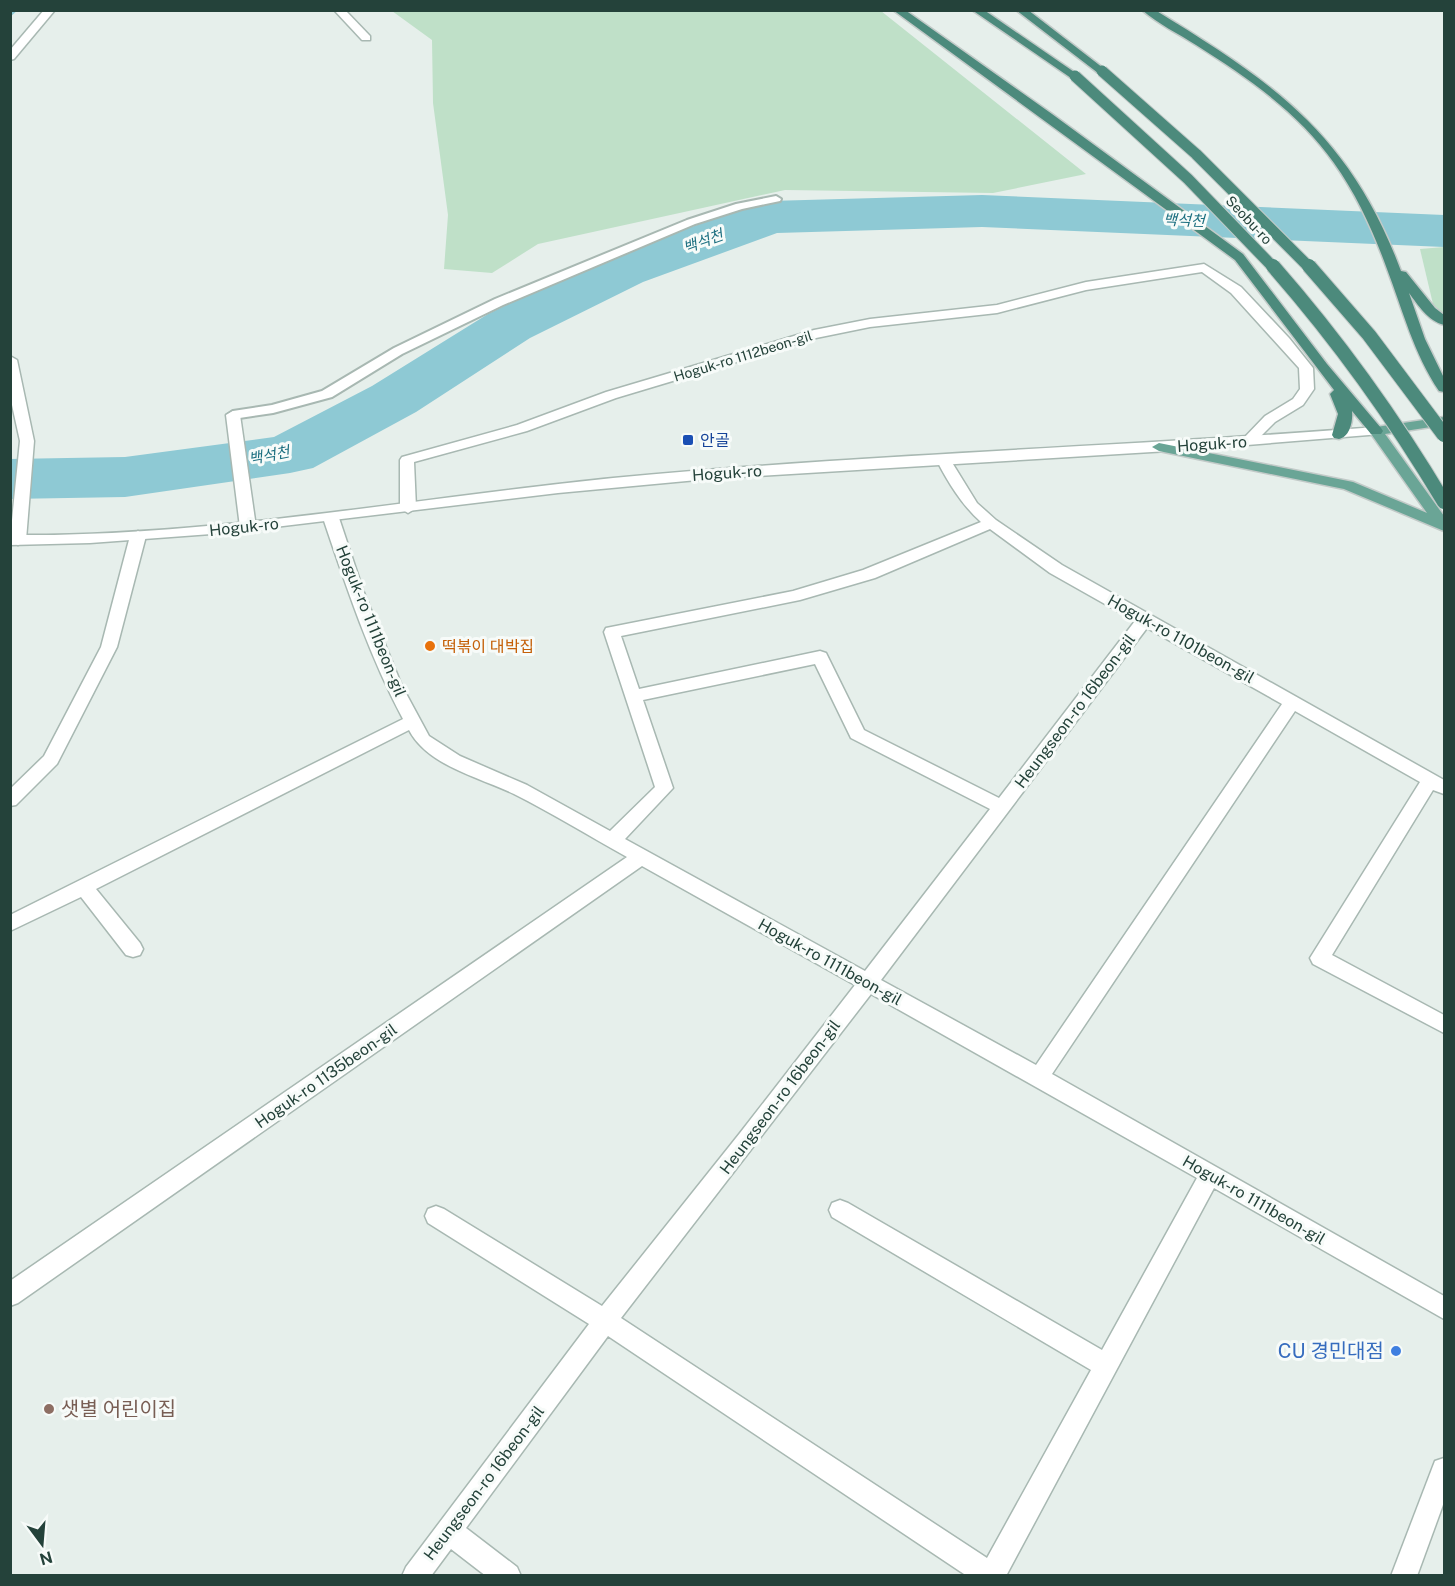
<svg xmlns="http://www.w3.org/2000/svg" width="1455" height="1586" font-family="'Public Sans','Noto Sans KR',sans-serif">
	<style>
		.green { fill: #bfe0c8 }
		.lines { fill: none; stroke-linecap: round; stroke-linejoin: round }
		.stream { fill: #8ec9d4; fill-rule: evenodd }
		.river { fill: #8ec9d4; fill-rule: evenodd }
		.service-casing { stroke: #a8b8b2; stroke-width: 4 }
		.minor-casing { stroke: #a8b8b2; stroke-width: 3 }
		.tertiary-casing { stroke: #a8b8b2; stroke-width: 3 }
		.primary-casing { stroke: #c2cac8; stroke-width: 3 }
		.trunk-casing { stroke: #c2cac8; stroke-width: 3 }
		.service { fill: #fff; fill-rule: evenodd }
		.minor { fill: #fff; fill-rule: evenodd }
		.tertiary { fill: #fff; fill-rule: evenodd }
		.primary { fill: #6aa596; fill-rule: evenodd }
		.trunk { fill: #4c8a7c; fill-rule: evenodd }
		.trunk-bridge-far1-casing { stroke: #c2cac8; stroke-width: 13; stroke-linecap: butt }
		.trunk-bridge-casing { stroke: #c2cac8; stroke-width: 16; stroke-linecap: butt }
		.trunk-bridge-far1 { stroke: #4c8a7c; stroke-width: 11 }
		.trunk-bridge { stroke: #4c8a7c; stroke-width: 14 }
		.transit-dot { fill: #1a4fb4; stroke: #f7fbf9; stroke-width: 2 }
		.food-dot { fill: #e8710a; stroke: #f7fbf9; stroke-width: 2 }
		.shop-dot { fill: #3f7fe0; stroke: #f7fbf9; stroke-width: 2 }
		.education-dot { fill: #8d6e63; stroke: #f7fbf9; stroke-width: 2 }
		.labels { text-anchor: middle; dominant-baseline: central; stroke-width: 6; stroke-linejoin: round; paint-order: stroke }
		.far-street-label { font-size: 14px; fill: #24423a; stroke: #f7fbf9 }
		.far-water-label { font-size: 15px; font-style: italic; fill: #1c6f80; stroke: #f7fbf9 }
		.transit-label { font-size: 16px; fill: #164399; stroke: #f7fbf9; text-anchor: start }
		.street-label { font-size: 16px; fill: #24423a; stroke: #f7fbf9 }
		.food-label { font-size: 16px; fill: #c56008; stroke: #f7fbf9; text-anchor: start }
		.near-shop-label { font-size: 20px; fill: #366cbe; stroke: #f7fbf9; text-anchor: end }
		.near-education-label { font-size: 20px; fill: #785e54; stroke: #f7fbf9; text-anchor: start }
	</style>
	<rect width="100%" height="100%" fill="#e6efeb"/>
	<!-- green -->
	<g class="green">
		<path d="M392,11h489l205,163 -93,19 -208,-3 -247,54 -46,29 -48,-4 4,-54 -15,-112 -1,-63z"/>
		<path d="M1444,247v68l-11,-11 -13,-55z"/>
	</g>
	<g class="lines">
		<!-- stream -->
		<path class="stream" d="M10,10h8l-8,7z"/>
		<!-- river -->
		<path class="river" d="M982,195l462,20v32l-462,-20 -205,6 -134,49 -113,56 -114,74 -103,56 -23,5 -165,24 -115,2v-40l115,-2 149,-20 98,-51 116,-72 115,-56 148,-52 19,-5z"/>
		<!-- service casing -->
		<g class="service-casing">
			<path id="service" d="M776,196l5,3 -1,2 -38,8 -47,15 -192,81 -101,49 -70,43 -59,16 -40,6 -6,-4 6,-4 39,-6 50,-14 72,-43 101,-49 192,-79 49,-16z"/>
		</g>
		<!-- minor casing -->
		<g class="minor-casing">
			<g id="minor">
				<path d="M44,10h11l-41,49 -4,1v-10z"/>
				<path d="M334,10h11l25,26v4h-8z"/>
				<path d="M1204,264l37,23 48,51 24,30 1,21 -11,16 -28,17 -22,22h-10l-2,-3 24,-25 28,-17 7,-10 -1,-21 -68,-75 -29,-21 -116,18 -89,23 -127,14 -54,11 -200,60 -89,33 -113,31 2,46 -8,5 -8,-5v-48l2,-3 115,-32 89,-33 208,-62 56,-11 127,-14 89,-23z"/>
				<path d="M10,356l7,4 17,81 -8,99 -8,5 -8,-5 10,-99 -10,-45z"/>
				<path d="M233,411l7,4 16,112 -8,5 -8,-5 -14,-112z"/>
				<path d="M943,455l5,1 29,47 19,17 66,45 382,215v14l-11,-4 -101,165 112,60v18l-131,-69 -3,-6 110,-176 -125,-71 -243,363 392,222v23l-230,-131 -208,388h-39l-359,-240 -142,192 51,39 4,9h-35l-35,-27 -20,27h-29l4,-9 183,-243 -161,-101 -3,-7 3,-7 8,-3 8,3 158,97 138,-173 115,-148 -213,-119 -624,437 -8,3v-25l617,-424c-38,-21 -75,-44 -113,-63 -35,-17 -86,-28 -105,-64l-313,159 44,54 3,6 -3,6 -7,2 -7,-2 -45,-58 -71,34v-16l393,-196c-34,-64 -57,-133 -80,-201l3,-3 5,-2 8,5 24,72 39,96 27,50 31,20 67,29 83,46 45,-44 -51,-155 2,-4 187,-37 70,-21 118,-48c-20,-18 -33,-40 -45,-63zM990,529l60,44 85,48 -136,177 -135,-68 -38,-77 -6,-2 -181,38 -18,-53 179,-36 75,-22zM1147,628l135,76 -246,361 -155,-85zM815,664l36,74 139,71 -125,162 -240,-132 48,-51 -30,-88zM871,994l326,184 -95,172 -254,-147 -8,-3 -8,3 -3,7 3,7 259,153 -104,188 -366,-240z"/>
				<path d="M138,531l8,5 -29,111 -60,117 -41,41 -6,1v-17l34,-33 57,-109 29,-111z"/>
				<path d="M1444,1458v44l-27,74h-26l44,-115z"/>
			</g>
		</g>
		<!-- tertiary casing -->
		<g class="tertiary-casing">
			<path id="tertiary" d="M1376,427l7,4 -2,3 -196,16 -477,29 -150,14 -333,40 -135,10 -80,2v-10c203,2 403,-37 603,-57 254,-24 509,-31 763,-51z"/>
		</g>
		<!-- primary casing -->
		<g class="primary-casing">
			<path id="primary" d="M1444,417v8l-59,9 59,82v15l-100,-42 -185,-38 -7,-4 7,-4 194,39 74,31 -58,-82 7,-4z"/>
		</g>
		<!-- trunk casing -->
		<g class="trunk-casing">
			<g id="trunk">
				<path d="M893,10h12l147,104 191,140 84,110 54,64 2,3 -2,3h-10l-19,-23c1,10 -2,26 -13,28l-5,-1 -2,-3 6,-21 -8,-20 4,-4 -99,-130z"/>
				<path d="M972,10h12l96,66 -1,2h-8z"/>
				<path d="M1016,10h12l79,61 -1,2h-8z"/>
				<path d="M1142,10h13c119,73 195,124 246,261l5,1 29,36 9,7v10c-16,-4 -26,-20 -35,-32l16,46 19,39v14l-5,-1c-25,-37 -36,-80 -52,-122 -13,-36 -30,-74 -53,-106 -35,-50 -87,-86 -138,-118 -17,-11 -38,-21 -54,-35z"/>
			</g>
		</g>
		<!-- service -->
		<use href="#service" class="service"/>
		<!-- minor -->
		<use href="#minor" class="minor"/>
		<!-- tertiary -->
		<use href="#tertiary" class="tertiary"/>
		<!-- primary -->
		<use href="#primary" class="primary"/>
		<!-- trunk -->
		<use href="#trunk" class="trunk"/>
		<!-- trunk-bridge-far1 casing -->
		<g class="trunk-bridge-far1-casing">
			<g id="trunk-bridge-far1">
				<path d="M1102,71l94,83 114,114"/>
				<path d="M1075,76l113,103 86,89"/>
			</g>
		</g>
		<!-- trunk-bridge casing -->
		<g class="trunk-bridge-casing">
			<g id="trunk-bridge">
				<path d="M1273,266c65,74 121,152 171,236"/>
				<path d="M1309,266l60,69 75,100"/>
			</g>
		</g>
		<!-- trunk-bridge-far1 -->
		<use href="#trunk-bridge-far1" class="trunk-bridge-far1"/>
		<!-- trunk-bridge -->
		<use href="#trunk-bridge" class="trunk-bridge"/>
	</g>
	<!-- markers -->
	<rect class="transit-dot" x="682" y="434" width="12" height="12" rx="3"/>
	<circle class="food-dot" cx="430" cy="646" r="6"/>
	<circle class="shop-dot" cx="1396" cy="1351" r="6"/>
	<circle class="education-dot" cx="49" cy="1409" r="6"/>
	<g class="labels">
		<!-- far-street labels -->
		<g class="far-street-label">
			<text transform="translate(1249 220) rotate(47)">Seobu-ro</text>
			<text transform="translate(743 356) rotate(-17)">Hoguk-ro 1112beon-gil</text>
		</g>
		<!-- far-water labels -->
		<g class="far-water-label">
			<text transform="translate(1184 220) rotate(2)">백석천</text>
			<text transform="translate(703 241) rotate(-20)">백석천</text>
			<text transform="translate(269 455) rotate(-11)">백석천</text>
		</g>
		<!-- transit labels -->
		<g class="transit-label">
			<text x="700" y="440">안골</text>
		</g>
		<!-- street labels -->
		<g class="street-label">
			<text transform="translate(1212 444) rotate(-4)">Hoguk-ro</text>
			<text transform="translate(727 473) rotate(-4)">Hoguk-ro</text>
			<text transform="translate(244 527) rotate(-6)">Hoguk-ro</text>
			<text transform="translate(371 621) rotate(68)">Hoguk-ro 1111beon-gil</text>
			<text transform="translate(1181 639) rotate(29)">Hoguk-ro 1101beon-gil</text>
			<text transform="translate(1075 711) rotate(-53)">Heungseon-ro 16beon-gil</text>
			<text transform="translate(830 962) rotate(29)">Hoguk-ro 1111beon-gil</text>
			<text transform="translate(326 1076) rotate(-35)">Hoguk-ro 1135beon-gil</text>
			<text transform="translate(780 1097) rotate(-53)">Heungseon-ro 16beon-gil</text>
			<text transform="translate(1254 1200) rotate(30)">Hoguk-ro 1111beon-gil</text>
			<text transform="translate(484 1483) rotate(-53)">Heungseon-ro 16beon-gil</text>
		</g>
		<!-- food labels -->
		<g class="food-label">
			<text x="442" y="646">떡볶이 대박집</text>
		</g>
		<!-- near-shop labels -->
		<g class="near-shop-label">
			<text x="1384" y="1351">CU 경민대점</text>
		</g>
		<!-- near-education labels -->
		<g class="near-education-label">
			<text x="61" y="1409">샛별 어린이집</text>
		</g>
	</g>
	<!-- border -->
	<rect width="1455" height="1586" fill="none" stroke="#24423a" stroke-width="24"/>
	<!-- north arrow -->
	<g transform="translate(42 1544) rotate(164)" stroke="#f7fbf9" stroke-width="4.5" paint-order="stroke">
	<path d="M0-4.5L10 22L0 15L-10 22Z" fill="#24423a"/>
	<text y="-9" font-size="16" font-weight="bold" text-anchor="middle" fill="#24423a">N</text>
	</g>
</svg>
